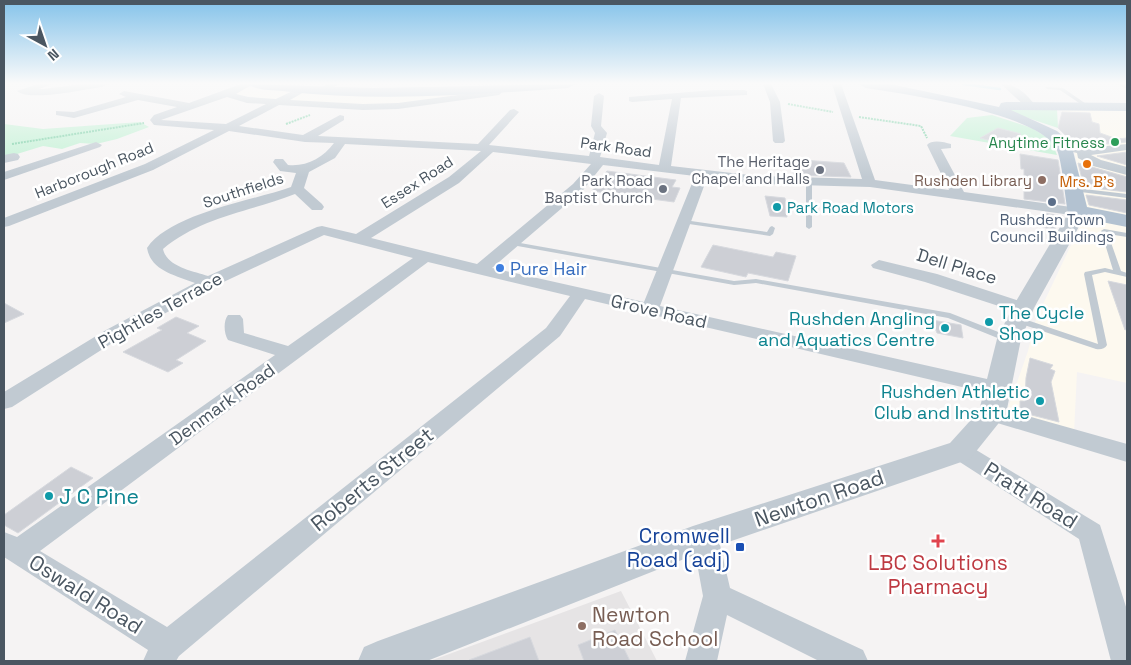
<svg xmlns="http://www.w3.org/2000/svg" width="1131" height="665" font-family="'Space Grotesk',sans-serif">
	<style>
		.commercial { fill: #fdf9ef }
		.education { fill: #e6e4e5 }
		.green { fill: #c3f1d5 }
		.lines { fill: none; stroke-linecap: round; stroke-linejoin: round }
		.stream { stroke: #90daee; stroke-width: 2.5 }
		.building { fill: #cdcfd5; stroke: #d7d9de }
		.path { stroke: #7ad0a6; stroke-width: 2; stroke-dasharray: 2 1; stroke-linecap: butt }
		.service { fill: #c1cad2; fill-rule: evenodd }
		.minor { fill: #c1cad2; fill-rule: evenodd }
		.tertiary { fill: #c1cad2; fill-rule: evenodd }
		.primary { fill: #b3c2d1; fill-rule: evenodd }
		.leisure-dot { fill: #2e9e5b; stroke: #fff; stroke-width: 2 }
		.food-dot { fill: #e8710a; stroke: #fff; stroke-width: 2 }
		.worship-dot { fill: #6b7280; stroke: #fff; stroke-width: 2 }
		.education-dot { fill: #8d6e63; stroke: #fff; stroke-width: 2 }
		.service-dot { fill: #5c6f8a; stroke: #fff; stroke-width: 2 }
		.culture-dot { fill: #0f9aa8; stroke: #fff; stroke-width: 2 }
		.shop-dot { fill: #3f7fe0; stroke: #fff; stroke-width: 2 }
		.health-dot { fill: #e0444e; stroke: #fff; stroke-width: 2 }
		.transit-dot { fill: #1a4fb4; stroke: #fff; stroke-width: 2 }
		.labels { text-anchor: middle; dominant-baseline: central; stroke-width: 5; stroke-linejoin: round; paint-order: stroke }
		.far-leisure-label { font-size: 15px; fill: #27864d; stroke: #fff; text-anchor: end }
		.far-street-label { font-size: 15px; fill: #4a5661; stroke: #fff }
		.far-worship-label { font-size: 15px; fill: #5b616d; stroke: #fff; text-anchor: end }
		.far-education-label { font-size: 15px; fill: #785e54; stroke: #fff; text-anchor: end }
		.far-food-label { font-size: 15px; fill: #c56008; stroke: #fff }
		.far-culture-label { font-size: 15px; fill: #0d838f; stroke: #fff; text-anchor: start }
		.far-service-label { font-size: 15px; fill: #4e5e75; stroke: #fff }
		.street-label { font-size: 18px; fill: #4a5661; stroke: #fff }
		.shop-label { font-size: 18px; fill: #366cbe; stroke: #fff; text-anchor: start }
		.culture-label { font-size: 18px; fill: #0d838f; stroke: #fff; text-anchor: end }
		.near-street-label { font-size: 21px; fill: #4a5661; stroke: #fff }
		.near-culture-label { font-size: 21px; fill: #0d838f; stroke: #fff; text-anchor: start }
		.near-transit-label { font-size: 21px; fill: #164399; stroke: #fff; text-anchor: end }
		.near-health-label { font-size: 21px; fill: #be3a42; stroke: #fff }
		.near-education-label { font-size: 21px; fill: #785e54; stroke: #fff; text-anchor: start }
	</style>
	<rect width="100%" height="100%" fill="#f5f3f3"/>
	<!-- commercial -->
	<g class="commercial">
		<path d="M254,87l29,3 5,3 -15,7 -38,-6 9,-6z"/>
		<path d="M299,93h152v5l-70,8 -87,-5 -4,-4z"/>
		<path d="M1062,110h65v107l-40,-9 -15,-66 -14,-14z"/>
		<path d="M1089,221h19l19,3v159l-50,-11 -3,61 -66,-25 20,-57 8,-32 45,-95z"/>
	</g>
	<!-- education -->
	<path class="education" d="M621,591l36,70h-227z"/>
	<!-- green -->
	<g class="green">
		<path d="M1012,108l45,1 1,19 -48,-16z"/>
		<path d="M992,115l40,13 19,12 6,15 -107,-19 17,-18z"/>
		<path d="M140,122l9,5 -32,12 -21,5 -16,-1 -18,6 -19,-3 -39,12v-34l39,5z"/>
	</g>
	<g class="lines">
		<!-- stream -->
		<path class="stream" d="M963,84l37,5"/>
	</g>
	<!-- building -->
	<g class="building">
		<path d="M1062,112l28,1 2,9 7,2 1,9 17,6 10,-1v4l-40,4 -13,-2 -16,-16z"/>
		<path d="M998,128l23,6 -18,10 -23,-6z"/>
		<path d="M1127,152v13l-30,-9z"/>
		<path d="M1020,154l38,6 7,44 -41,-5v-30h-3z"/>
		<path d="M789,159l55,4 7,14 -57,-2z"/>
		<path d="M1078,163l49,14v15l-43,-5z"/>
		<path d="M607,171l69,9 -4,7 8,1 -6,14 -82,-11z"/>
		<path d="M1086,195l41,5v13l-38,-8z"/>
		<path d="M765,196l20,2 2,19 -17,-1z"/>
		<path d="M1043,213l20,3 -9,14 -19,-5z"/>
		<path d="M713,245l60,12 3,-5 20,4 -8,25 -40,-8 -2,4 -45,-10z"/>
		<path d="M1108,281l19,4v44l-2,1z"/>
		<path d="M4,303l20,11 -20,9z"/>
		<path d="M176,317l23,9 -12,7 19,8 -30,19 7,3 -15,9 -45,-20 39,-22 -5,-2z"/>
		<path d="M932,320l29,5 2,13 -26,-5z"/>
		<path d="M1030,358l23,7 -3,4 5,2 -4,11 8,40 -39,-10v-11h5l1,-23z"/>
		<path d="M71,467l22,11 -75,55 -14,-8v-10z"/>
		<path d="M615,630l15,31h-46l-6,-16z"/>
		<path d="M530,637l9,24h-70v-1z"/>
	</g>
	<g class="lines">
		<!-- path -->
		<g class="path">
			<path d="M788,104l45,8"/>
			<path d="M859,117l62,9 6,12"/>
			<path d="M286,124l24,-9"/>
			<path d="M12,144l132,-21"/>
		</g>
		<!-- service -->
		<g class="service">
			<path d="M1045,87l18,1 29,20 -4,1 -28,-19 -13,-1z"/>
			<path d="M809,180l3,2v45l-3,2 -3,-2v-45z"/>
			<path d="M1075,188l52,6v4l-54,-7v-2z"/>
			<path d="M684,220l83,12 3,-5 2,-1 3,2 -2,6 -3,2 -88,-13 -1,-1z"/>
			<path d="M1104,229l23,4v4l-19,-3 13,37 6,2v4l-22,-5 -13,3 15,70c-2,4 -7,5 -11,4l-81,-27 -1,-2 1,-2h6l77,26 -14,-70 1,-2 20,-4 8,2 -12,-39z"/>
			<path d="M509,241l225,40 22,-2 194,34 61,24 1,2 -1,2h-6l-57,-23 -192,-35 -22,2 -222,-40 -4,-2z"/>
		</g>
		<!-- minor -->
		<g class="minor">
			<path d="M38,84h14l-13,5h4l40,-5h24l-5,3c-17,2 -72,15 -85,4z"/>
			<path d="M241,84h12l-17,10 12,3 28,2 27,-13 5,3 -2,2 -16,9 73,4 35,-1 98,-13 5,-4 5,3 -7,6 -101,14 -35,1 -84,-5 -40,21 64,9 37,-20 4,1v4l-26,16 160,8 32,-34 4,-1 5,3 -30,33 100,11 6,-23 -4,-7 3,-30 5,-3 5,3 -3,30 6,7 -7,24 59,8 13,-66 -40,3 -3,-1v-4l85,-7h30l3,1v4l-66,3 -10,68 87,10 104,3 -30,-95h9l34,96 74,10 -22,-45c5,-6 17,-3 24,-1v4l-10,1 23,43 114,16 7,4 -7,4 -208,-29 -112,-3 -51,-6 -47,128 336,75 7,2 3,5 -3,5 -7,2 -411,-96 -25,37 -381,320 -3,5h-33l5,-11 -144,-93v-25l13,5 258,-182 -47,-15c-4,-6 -5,-19 0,-25h12l3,4 1,14 44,13 125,-88 -89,-23 -109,51 -95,52 -108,69 -8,2v-17l102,-62 89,-47c-20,-8 -44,-12 -48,-35 24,-35 105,-47 144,-61l5,-14 -16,-2 -7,-9 2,-3h8l5,6c18,2 35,-7 46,-22l-29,-1 -76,-11 -76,39 -144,56 -5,1v-9l141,-54 69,-34 -60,-5 -4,-5 4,-5 23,-8 -39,-7 -64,18 -18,-3v-4l18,1 52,-15 -7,-3 5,-3 65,12zM227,97l20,6 19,1 -40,20 -65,-4zM345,144l136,7 -32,26 -93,57 -34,-8 -5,1 -109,49c-15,-5 -41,-9 -45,-27 38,-32 86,-37 132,-55l17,16h10l2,-3 -2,-3 -18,-16 5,-16 26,-14zM493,152l98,12 -18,20 -96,80 -106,-26 88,-55zM603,165l92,11 -51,126 -152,-34 91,-78zM428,262l142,34 -24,32 -379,299 -127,-76z"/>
			<path d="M328,84h11l-13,8h-6v-4z"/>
			<path d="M763,84h8l9,18 5,39 -2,2h-8l-2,-2 -3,-39z"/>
			<path d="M1001,84c16,0 25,10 35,22l-9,2z"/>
			<path d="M1117,84h10v5z"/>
			<path d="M96,142l6,3 -2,2 -96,33v-8z"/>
			<path d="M1065,144l22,4 40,-4v6l-36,5 10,5 26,7v8l-34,-9 -15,-8 -1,-5 -16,-4v-4z"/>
			<path d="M14,153l4,1 2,3 -2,3 -14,3v-8z"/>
			<path d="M879,260l58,14 92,30 3,4 -3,4h-12l-92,-30 -52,-14 -2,-3z"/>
			<path d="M992,406l135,38v18l-143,-43 -3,-5 3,-5z"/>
			<path d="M960,442l8,3 132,80 27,85v51h-16l-32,-122 -127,-82 -4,-6 4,-6z"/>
			<path d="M705,525l9,3 4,8 12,52 133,62 5,11h-49l-92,-46 -10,46h-32l18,-65 -11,-60 4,-8z"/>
		</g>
		<!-- tertiary -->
		<path class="tertiary" d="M1078,207l6,1 3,4 -53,96 -13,31 -15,75 -36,45 -253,87 -290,115h-69l6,-14 14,-6 315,-115 257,-83 29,-32 18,-72 15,-31 57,-96 3,-4z"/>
		<!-- primary -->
		<g class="primary">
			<path d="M249,84l124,4 202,-4 -7,4c-95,7 -191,14 -286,3 -9,-1 -27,0 -33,-7z"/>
			<path d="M859,84h31l109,23 2,-4 5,-1 121,1v8l-116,-1 46,21 14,12 16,64 40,8v12l-56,-11 -3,-4c-3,-14 -6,-54 -12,-64 -19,-35 -151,-54 -190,-60z"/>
		</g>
	</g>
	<!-- sky -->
	<linearGradient id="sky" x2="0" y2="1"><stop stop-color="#85c3ea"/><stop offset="0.47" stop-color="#fafafa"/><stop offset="1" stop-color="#fafafa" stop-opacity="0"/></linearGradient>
	<rect width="1131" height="177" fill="url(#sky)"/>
	<!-- markers -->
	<circle class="leisure-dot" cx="1115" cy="142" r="5"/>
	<circle class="food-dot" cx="1087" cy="164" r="5"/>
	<g class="worship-dot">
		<circle cx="820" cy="170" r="5"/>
		<circle cx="663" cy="189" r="5"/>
	</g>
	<g class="education-dot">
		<circle cx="1042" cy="180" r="5"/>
		<circle cx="582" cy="626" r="5"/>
	</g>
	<circle class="service-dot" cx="1052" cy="202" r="5"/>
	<g class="culture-dot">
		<circle cx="777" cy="207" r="5"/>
		<circle cx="989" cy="322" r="5"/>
		<circle cx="945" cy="328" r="5"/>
		<circle cx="1040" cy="401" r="5"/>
		<circle cx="49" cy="496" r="5"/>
	</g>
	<circle class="shop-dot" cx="500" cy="268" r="5"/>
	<path class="health-dot" d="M935.5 533.5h5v5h5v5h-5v5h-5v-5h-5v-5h5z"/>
	<rect class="transit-dot" x="735" y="542" width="10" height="10" rx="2.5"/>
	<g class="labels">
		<!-- far-leisure labels -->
		<g class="far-leisure-label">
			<text x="1105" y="142">Anytime Fitness</text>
		</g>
		<!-- far-street labels -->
		<g class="far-street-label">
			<text transform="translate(616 147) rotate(8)">Park Road</text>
			<text transform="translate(94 170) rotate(-22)">Harborough Road</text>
			<text transform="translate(417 182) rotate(-33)">Essex Road</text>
			<text transform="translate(243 190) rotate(-18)">Southfields</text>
		</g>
		<!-- far-worship labels -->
		<g class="far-worship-label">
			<text x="810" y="161">The Heritage<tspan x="810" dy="17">Chapel and Halls</tspan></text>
			<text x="653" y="180">Park Road<tspan x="653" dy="17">Baptist Church</tspan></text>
		</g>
		<!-- far-education labels -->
		<g class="far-education-label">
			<text x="1032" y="180">Rushden Library</text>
		</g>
		<!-- far-food labels -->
		<g class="far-food-label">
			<text x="1087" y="181">Mrs. B's</text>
		</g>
		<!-- far-culture labels -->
		<g class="far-culture-label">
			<text x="787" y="207">Park Road Motors</text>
		</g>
		<!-- far-service labels -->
		<g class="far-service-label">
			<text x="1052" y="219">Rushden Town<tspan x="1052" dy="17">Council Buildings</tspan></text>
		</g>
		<!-- street labels -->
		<g class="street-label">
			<text transform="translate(957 266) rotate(17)">Dell Place</text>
			<text transform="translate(160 310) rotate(-29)">Pightles Terrace</text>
			<text transform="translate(659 311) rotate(13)">Grove Road</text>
			<text transform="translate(222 404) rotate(-36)">Denmark Road</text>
		</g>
		<!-- shop labels -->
		<g class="shop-label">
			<text x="510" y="268">Pure Hair</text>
		</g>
		<!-- culture labels -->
		<g class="culture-label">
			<text x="999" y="312" text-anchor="start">The Cycle<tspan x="999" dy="21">Shop</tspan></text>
			<text x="935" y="318">Rushden Angling<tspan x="935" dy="21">and Aquatics Centre</tspan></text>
			<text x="1030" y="391">Rushden Athletic<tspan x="1030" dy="21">Club and Institute</tspan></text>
		</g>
		<!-- near-street labels -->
		<g class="near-street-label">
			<text transform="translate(372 479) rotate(-39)">Roberts Street</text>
			<text transform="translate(1031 495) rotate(32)">Pratt Road</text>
			<text transform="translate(819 498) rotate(-19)">Newton Road</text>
			<text transform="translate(86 594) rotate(32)">Oswald Road</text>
		</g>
		<!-- near-culture labels -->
		<g class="near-culture-label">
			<text x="59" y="496">J C Pine</text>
		</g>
		<!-- near-transit labels -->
		<g class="near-transit-label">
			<text x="730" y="535">Cromwell<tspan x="730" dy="24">Road (adj)</tspan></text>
		</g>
		<!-- near-health labels -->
		<g class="near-health-label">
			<text x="938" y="562">LBC Solutions<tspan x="938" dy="24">Pharmacy</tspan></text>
		</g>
		<!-- near-education labels -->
		<g class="near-education-label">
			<text x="592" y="614">Newton<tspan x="592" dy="24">Road School</tspan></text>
		</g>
	</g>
	<!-- border -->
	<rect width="1131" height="665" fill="none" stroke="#4a5661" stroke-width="10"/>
	<!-- north arrow -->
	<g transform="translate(45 45) rotate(140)" stroke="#ffffff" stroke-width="4" paint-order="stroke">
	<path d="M0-4L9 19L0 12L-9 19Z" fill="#4a5661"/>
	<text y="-8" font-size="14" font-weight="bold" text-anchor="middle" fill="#4a5661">N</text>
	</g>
</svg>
